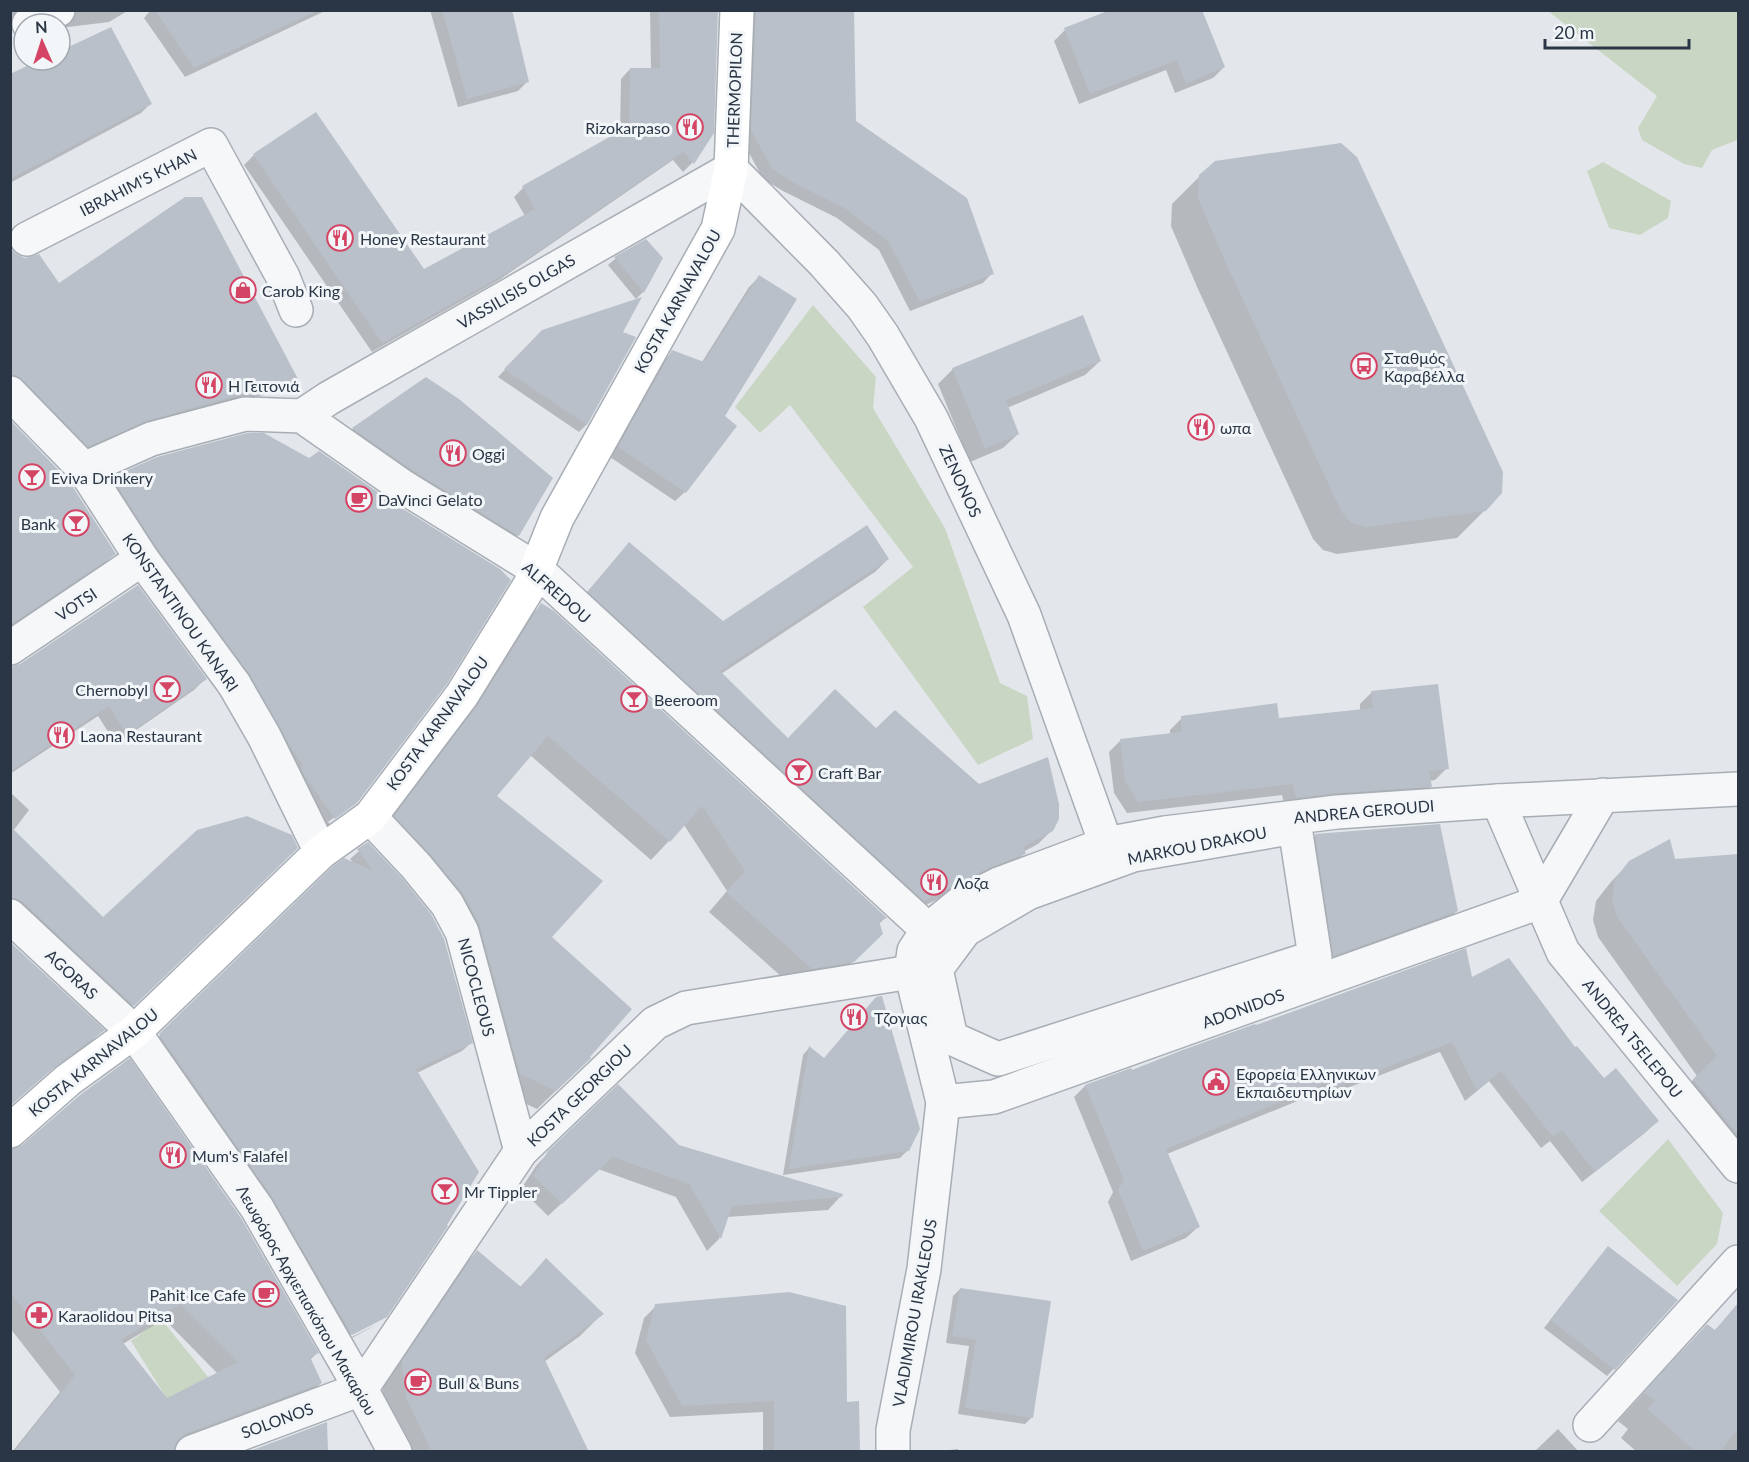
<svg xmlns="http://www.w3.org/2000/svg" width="1749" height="1462" font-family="Lato,sans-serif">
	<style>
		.green { fill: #cad6c4 }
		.shadow { fill: #0003; fill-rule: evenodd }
		.building { fill: #bac0ca; fill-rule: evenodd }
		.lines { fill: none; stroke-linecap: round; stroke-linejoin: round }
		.pedestrian-casing { stroke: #a8aeb6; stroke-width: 36 }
		.minor-casing { stroke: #a8aeb6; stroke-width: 36 }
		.tertiary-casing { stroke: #a8aeb6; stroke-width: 36 }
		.secondary-casing { stroke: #a8aeb6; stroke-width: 36 }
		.pedestrian { stroke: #f6f7f9; stroke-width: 33 }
		.minor { stroke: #f6f7f9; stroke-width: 33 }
		.tertiary { stroke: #f6f7f9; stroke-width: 33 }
		.secondary { stroke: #fff; stroke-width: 33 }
		.labels { text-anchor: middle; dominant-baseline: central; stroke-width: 6; stroke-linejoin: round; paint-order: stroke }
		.street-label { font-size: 16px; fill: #2a3645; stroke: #f3f6f9 }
		.poi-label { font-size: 16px; fill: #2a3645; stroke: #f3f6f9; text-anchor: start }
	</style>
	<rect width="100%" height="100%" fill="#e3e7eb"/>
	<!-- green -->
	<g class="green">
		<path d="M1548,11h190v130l-1,-1 -25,10 -10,18 -18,-4 -42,-24 -4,-12 19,-32z"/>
		<path d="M1603,162l68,39 -3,17 -28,17 -31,-7 -22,-57z"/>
		<path d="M813,305l63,72 -3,31 72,120 55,155 27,13 6,43 -55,26 -115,-158 50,-40 -123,-162 -30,28 -25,-26z"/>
		<path d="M1668,1139l55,74 -6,31 -40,42 -78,-75z"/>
		<path d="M161,1319l48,59 -39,26 -39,-63z"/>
	</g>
	<!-- shadow -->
	<g class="shadow">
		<path d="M10,10h119l-20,12 -49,6v-4l-33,-10 -17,8z"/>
		<path d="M151,10h176l-142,67 -41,-59z"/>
		<path d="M430,10h80l18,71 -10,10 -60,16z"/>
		<path d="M650,10h67l-5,123 -20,30 -9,9 -10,-12 -174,120 -127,72 -128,-187 10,-10 62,-41 108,157 101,-55 -11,-19 9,-9 97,-55 1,-54 9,-10h21z"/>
		<path d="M744,10h109l1,112 138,151 -9,10 -73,28 -31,-61 -42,-32 -54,-27 -20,-12 -21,-39z"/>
		<path d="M1065,30l159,37 -11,11 -38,15 -9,-23 -87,34 -25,-63z"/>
		<path d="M60,52l90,52 -9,9 -131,70v-108l33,-15h17z"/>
		<path d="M1200,176l285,334 -28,28 -120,16 -14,-4 -10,-11 -115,-250 -27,-63 1,-22z"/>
		<path d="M646,241l15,17 -18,34 -7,7 -28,-34 7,-6z"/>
		<path d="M10,262l49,23 237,94 -11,10 -151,42 -57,26 -67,-68z"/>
		<path d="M759,277l-36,139 -38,76 -10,9 -65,-44 53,-95 9,-10 30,10 47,-75z"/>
		<path d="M542,331l79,2 13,5 -48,87 -7,7 -81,-55z"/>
		<path d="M1100,361l-15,14 -78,33 11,26 -15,14 -33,14 -32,-78 15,-15z"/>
		<path d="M426,379l125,99 -33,57 -12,12 -164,-107 11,-11z"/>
		<path d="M10,422l104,132 -10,10 -94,63z"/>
		<path d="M158,458l192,348 -22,16 2,2 13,-9 -23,17 -222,-339 14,-15z"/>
		<path d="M629,544l94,78 165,-63 -13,13 -154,102 66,66 89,-10 103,56 73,44 -14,14 -15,8 1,2 -13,13 -35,13 -66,33 -334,-308 41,-48z"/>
		<path d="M541,605l344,313 -6,6 2,9 -47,47 -41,7 -84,-75 18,-21 -43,-66 -33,35 -121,-105 -36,42 56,140 21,139 -34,33 -36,-17 -41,-150 -83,-107 146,-211z"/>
		<path d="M10,668l195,11 -11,11 -78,54 -18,-28 -88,58z"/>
		<path d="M1437,685l10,83 -12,12 -6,1 2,5 -12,12 -134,11 -3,-14 -155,18 -13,-20 -5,-41 12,-12 49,-6v-4l12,-12 95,1 83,-8v-7l11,-11z"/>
		<path d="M10,792l19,18 -16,21 90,88 193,-71 -174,168 -112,-104z"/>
		<path d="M1316,835l141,76 -11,10 -122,44 -19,-120z"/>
		<path d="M367,844l104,199 -9,8 -45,22 -34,244 -38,21 1,2 33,-17 -36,20 -192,-299 183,-176 20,-4 -4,-5z"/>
		<path d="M1738,856v323l-64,-80 23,-23 -99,-139 -5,-17 3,-19 14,-18 20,-21 43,-1z"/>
		<path d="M1471,979l104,70 28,31 54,41 -12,12 -63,49 -32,-41 -9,7 -52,-67 -24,20 -25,-49 -116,45 -2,-6 -155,63 31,73 -12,11 -55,23 -23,-59 5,-10 -39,-95 11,-11 45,-16 1,2z"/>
		<path d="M102,1030l-10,11 -48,34 -34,7z"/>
		<path d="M809,1048l99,102 -8,8 -117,17 20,-120z"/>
		<path d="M678,1147l163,49 -13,14 -101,7 -8,22 -12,12 -31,-54 -78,-28 -50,47 -27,-27 15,-23 13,-14z"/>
		<path d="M10,1151l307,202 -7,7 11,23 -16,16 -133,49v4h-160l48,-60 -50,-64zM164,1319l54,55 -51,26 -44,-56z"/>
		<path d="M477,1252l43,35 26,-27 56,54 -22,22 -36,26 43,90h-185l-17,-33 -3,-35 74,-111z"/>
		<path d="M1601,1255l75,46 -69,75 -63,-48z"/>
		<path d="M960,1289l72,128 -7,7 -67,-10 11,-68 -23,-3 7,-47z"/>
		<path d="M656,1306l189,97 14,49h-96v-40l-93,5 -35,-64 9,-35z"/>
		<path d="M1735,1309l3,3v140h-101l-16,-14 7,-9 -10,-8 62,-68 27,-27 7,5z"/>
		<path d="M1558,1429l21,23h-45z"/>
		<path d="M958,1449l1,3h-28z"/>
	</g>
	<!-- building -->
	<g class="building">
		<path d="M155,10h164l-125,58z"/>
		<path d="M442,10h70l17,72 -62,17z"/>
		<path d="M659,10h59l-4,123 -20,31 -11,-12 -173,119 -128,72 -129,-189 63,-42 108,157 111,-60 -13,-23 107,-60 1,-58h30z"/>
		<path d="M756,10h98l2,111 111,77 27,76 -74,28 -32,-61 -42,-32 -54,-27 -20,-13 -21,-39z"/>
		<path d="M1110,10h92l23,57 -39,17 -9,-24 -87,34 -26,-66z"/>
		<path d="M111,27l41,77 -142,75v-105l30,-14h20v-9z"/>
		<path d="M1341,143l16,14 146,315 -1,21 -16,18 -120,16 -15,-4 -10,-12 -116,-250 -27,-63 1,-23 16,-14z"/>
		<path d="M185,197h17l96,182 -152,42 -58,26 -65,-67 -7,-5h-6v-127l6,6 9,4 14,-4 20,29z"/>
		<path d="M646,239l17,19 -19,35 -30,-36z"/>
		<path d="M759,275l38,24 -72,117 12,10 -51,67 -68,-46 54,-97 32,12z"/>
		<path d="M642,297l-19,35 13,5 -49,88 -83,-56 38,-39z"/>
		<path d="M1083,315l18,46 -95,39 13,34 -34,15 -33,-81z"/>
		<path d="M426,377l33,22 94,79 -34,58 -107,-66 -60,-42z"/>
		<path d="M10,420l59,61 47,73 -106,71z"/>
		<path d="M247,433h17l45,25 10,-7 73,51 108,67 11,11 -64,104 -90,119 -22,16 -29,-41 -5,-10 2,-2 -14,-22 -39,-69 -93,-127 -45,-71 45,-20z"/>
		<path d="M867,525l22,34 -169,112 68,67 47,-49 41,39 19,-18 84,74 69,-27 11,47v15l-6,12 -30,16 3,7 -35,13 -67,34 -336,-309 41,-50 94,79z"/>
		<path d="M138,585l69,94 -80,56 -18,-29 -99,66v-105l10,-3z"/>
		<path d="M541,603l13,8 333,307 -8,3 4,13 -29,28 -42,7 -86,-77 19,-21 -43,-65 -32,36 -122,-106 -51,60 106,85 -51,56 80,72 -42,48 1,1 -35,33 -36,-17 -41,-151 -17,-31 -32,-38 -36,-38 83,-110z"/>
		<path d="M1438,684l11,85 -20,2 3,16 -96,6 -40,5 -3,-14 -155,18 -13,-21 -5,-42 61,-7v-16l96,-13 2,15 94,-10 -2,-17z"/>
		<path d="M247,816l45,19 6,13 -164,158 -111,-104 -8,-4h-5v-72l93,91 94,-87z"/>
		<path d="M1440,824l18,87 -125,45 -18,-122z"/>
		<path d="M1670,839l5,20 63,-5v281l-45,-56 24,-23 -100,-139 -5,-17 3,-21 14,-18z"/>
		<path d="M368,842l34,36 29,36 13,25 29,104 -57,26 63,103 -32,53 1,1 -61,91 -35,18 -80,-138 -113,-163 174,-168 11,-8 29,13 -16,-22z"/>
		<path d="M10,942l95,88 -49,36 -46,40z"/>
		<path d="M1466,948l6,29 37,-19 66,89 2,-1 27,32 12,-10 43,53 -64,51 -33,-42 -9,7 -52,-66 -24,20 -25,-49 -116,45 -3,-7 -167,69 34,78 -57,24 -25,-61 6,-10 -39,-95 46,-17 1,2 48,-19 75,-27 1,1z"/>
		<path d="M882,996l38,133 -11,22 -120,18 20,-123 15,12 52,-61z"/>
		<path d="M130,1058l111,160 78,135 -9,4 12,26 -137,51 -8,7 -3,11h-160l61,-77 -65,-83v-143l12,-4 58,-50zM180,1304l58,58 -71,36 -46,-58z"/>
		<path d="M618,1084l61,61 164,49 -1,3 -110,9 -11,33 -32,-55 -76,-27 -51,47 -29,-28 15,-25z"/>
		<path d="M1608,1246l70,54 -63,70 -65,-50z"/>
		<path d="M477,1250l44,37 25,-29 58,56 -60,44 45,94h-157l-26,-54 -4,-37z"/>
		<path d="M960,1288l91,13 -18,117 -68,-10 11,-68 -24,-4z"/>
		<path d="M789,1292l57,14 1,96 12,-1 1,51h-86v-51l-92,5 -36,-66 9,-36z"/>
		<path d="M1738,1303v126l-18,23h-24l-49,-43 8,-8 -11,-8 63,-69 8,6z"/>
		<path d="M327,1422l1,30h-81z"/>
	</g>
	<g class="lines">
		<!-- pedestrian casing -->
		<g class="pedestrian-casing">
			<g id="pedestrian">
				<path d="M29,24l29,-14"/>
				<path d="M27,239l184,-94 72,132 13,33"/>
				<path d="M10,393l74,76 58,90 92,125"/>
				<path d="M302,416l27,-18 402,-229"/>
				<path d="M84,469l67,-30 94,-25 57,2 100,70 134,83 392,361"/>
				<path d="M10,648l132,-89"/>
				<path d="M370,817l46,49 31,38 15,28 59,219"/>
				<path d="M1295,827l20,130 -317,102 -47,-21 -15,-69 29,-39 63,-37 105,-38z"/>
				<path d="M10,916l124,116 123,176 104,181 34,63"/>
				<path d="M192,1452l169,-63 160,-238 134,-128 31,-15 225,-36"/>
			</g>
		</g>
		<!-- minor casing -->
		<g class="minor-casing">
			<g id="minor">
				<path d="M234,684l30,52 57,116"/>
				<path d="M1590,1425l148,-163"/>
				<path d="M893,1452v-22l31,-161 19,-167"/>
			</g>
		</g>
		<!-- tertiary casing -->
		<g class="tertiary-casing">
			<g id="tertiary">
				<path d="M731,169l93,94 38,43 21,30 48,82 93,197 82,229"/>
				<path d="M1498,801l65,151 175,214"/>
				<path d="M1540,902l-546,195 -51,5 -32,-130 3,-21 14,-21 33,-27 38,-19 107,-40 59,-11 172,-21 161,-11 240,-12"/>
				<path d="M1540,902l63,-107"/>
			</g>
		</g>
		<!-- secondary casing -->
		<g class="secondary-casing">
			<path id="secondary" d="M10,1131l58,-51 66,-48 187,-180 49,-35 92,-122 68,-110 27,-67 161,-289 13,-60 6,-159"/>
		</g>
		<!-- pedestrian -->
		<use href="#pedestrian" class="pedestrian"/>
		<!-- minor -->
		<use href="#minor" class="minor"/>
		<!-- tertiary -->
		<use href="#tertiary" class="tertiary"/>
		<!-- secondary -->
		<use href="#secondary" class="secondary"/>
	</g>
	<!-- icons -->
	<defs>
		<g id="restaurant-ring" transform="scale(1.35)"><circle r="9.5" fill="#f3f6f9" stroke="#d44465" stroke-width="1.5"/><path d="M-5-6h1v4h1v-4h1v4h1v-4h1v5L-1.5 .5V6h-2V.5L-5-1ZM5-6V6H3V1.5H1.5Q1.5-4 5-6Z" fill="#d44465"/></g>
		<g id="shop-ring" transform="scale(1.35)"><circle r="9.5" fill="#f3f6f9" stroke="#d44465" stroke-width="1.5"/><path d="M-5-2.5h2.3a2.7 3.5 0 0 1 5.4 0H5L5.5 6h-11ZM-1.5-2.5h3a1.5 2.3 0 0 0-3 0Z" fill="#d44465"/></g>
		<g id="bus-ring" transform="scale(1.35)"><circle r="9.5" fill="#f3f6f9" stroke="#d44465" stroke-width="1.5"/><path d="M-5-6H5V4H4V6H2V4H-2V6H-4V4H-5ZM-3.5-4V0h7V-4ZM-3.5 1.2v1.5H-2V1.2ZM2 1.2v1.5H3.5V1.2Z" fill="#d44465"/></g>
		<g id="bar-ring" transform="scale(1.35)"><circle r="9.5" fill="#f3f6f9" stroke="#d44465" stroke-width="1.5"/><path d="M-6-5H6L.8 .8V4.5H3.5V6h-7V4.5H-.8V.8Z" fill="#d44465"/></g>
		<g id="cafe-ring" transform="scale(1.35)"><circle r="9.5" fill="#f3f6f9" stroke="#d44465" stroke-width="1.5"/><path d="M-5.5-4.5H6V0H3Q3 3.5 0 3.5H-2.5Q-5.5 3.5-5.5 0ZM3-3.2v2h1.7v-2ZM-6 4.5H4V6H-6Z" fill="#d44465"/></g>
		<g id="civic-ring" transform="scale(1.35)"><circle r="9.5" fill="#f3f6f9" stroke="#d44465" stroke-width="1.5"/><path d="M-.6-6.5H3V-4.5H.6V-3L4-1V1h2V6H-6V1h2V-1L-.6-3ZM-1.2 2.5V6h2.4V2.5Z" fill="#d44465"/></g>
		<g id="pharmacy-ring" transform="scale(1.35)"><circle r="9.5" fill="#f3f6f9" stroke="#d44465" stroke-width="1.5"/><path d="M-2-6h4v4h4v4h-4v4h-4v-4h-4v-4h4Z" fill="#d44465"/></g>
	</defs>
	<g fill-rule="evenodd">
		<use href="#restaurant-ring" x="690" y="127"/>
		<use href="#restaurant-ring" x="340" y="238"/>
		<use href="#shop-ring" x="243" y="290"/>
		<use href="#bus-ring" x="1364" y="366"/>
		<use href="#restaurant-ring" x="209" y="385"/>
		<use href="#restaurant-ring" x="1201" y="427"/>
		<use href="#restaurant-ring" x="453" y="453"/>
		<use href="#bar-ring" x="32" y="477"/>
		<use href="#cafe-ring" x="359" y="499"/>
		<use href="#bar-ring" x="76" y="523"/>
		<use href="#bar-ring" x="167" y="689"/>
		<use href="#bar-ring" x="634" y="699"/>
		<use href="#restaurant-ring" x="61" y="735"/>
		<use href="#bar-ring" x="799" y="772"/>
		<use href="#restaurant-ring" x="934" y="882"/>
		<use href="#restaurant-ring" x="854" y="1017"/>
		<use href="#civic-ring" x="1216" y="1082"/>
		<use href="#restaurant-ring" x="173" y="1155"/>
		<use href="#bar-ring" x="445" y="1191"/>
		<use href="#cafe-ring" x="266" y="1294"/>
		<use href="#pharmacy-ring" x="39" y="1315"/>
		<use href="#cafe-ring" x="418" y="1382"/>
	</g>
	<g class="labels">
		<!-- street labels -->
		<g class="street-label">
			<text transform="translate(734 90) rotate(-88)">THERMOPILON</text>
			<text transform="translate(138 182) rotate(-27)">IBRAHIM'S KHAN</text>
			<text transform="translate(516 291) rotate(-30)">VASSILISIS OLGAS</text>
			<text transform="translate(677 301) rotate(-61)">KOSTA KARNAVALOU</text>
			<text transform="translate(961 481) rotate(65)">ZENONOS</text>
			<text transform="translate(557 592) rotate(41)">ALFREDOU</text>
			<text transform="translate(76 604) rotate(-34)">VOTSI</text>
			<text transform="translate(181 612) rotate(55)">KONSTANTINOU KANARI</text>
			<text transform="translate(437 723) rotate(-54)">KOSTA KARNAVALOU</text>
			<text transform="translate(1364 811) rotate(-5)">ANDREA GEROUDI</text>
			<text transform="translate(1197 845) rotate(-11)">MARKOU DRAKOU</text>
			<text transform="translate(72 974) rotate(43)">AGORAS</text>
			<text transform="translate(477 987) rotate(75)">NICOCLEOUS</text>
			<text transform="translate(1243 1008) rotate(-20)">ADONIDOS</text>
			<text transform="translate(1633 1038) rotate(51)">ANDREA TSELEPOU</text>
			<text transform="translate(93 1062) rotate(-39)">KOSTA KARNAVALOU</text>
			<text transform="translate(579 1095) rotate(-44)">KOSTA GEORGIOU</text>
			<text transform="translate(307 1300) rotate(60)">Λεωφόρος Αρχιεπισκόπου Μακαρίου</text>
			<text transform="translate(914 1313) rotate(-80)">VLADIMIROU IRAKLEOUS</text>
			<text transform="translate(277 1420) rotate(-20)">SOLONOS</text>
		</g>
		<!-- poi labels -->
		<g class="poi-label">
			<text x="670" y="127" text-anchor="end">Rizokarpaso</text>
			<text x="360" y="238">Honey Restaurant</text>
			<text x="262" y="290">Carob King</text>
			<text x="1384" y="357">Σταθμός<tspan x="1384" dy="18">Καραβέλλα</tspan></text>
			<text x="228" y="385">Η Γειτονιά</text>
			<text x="1220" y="427">ωπα</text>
			<text x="472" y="453">Oggi</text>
			<text x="51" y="477">Eviva Drinkery</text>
			<text x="378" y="499">DaVinci Gelato</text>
			<text x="56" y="523" text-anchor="end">Bank</text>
			<text x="148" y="689" text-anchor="end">Chernobyl</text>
			<text x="654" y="699">Beeroom</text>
			<text x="80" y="735">Laona Restaurant</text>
			<text x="818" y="772">Craft Bar</text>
			<text x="954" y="882">Λοζα</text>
			<text x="874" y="1017">Τζογιας</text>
			<text x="1236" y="1073">Εφορεία Ελληνικων<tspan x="1236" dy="18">Εκπαιδευτηρίων</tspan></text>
			<text x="192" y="1155">Mum's Falafel</text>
			<text x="464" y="1191">Mr Tippler</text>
			<text x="246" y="1294" text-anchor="end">Pahit Ice Cafe</text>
			<text x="58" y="1315">Karaolidou Pitsa</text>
			<text x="438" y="1382">Bull &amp; Buns</text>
		</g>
	</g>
	<!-- border -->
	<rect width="1749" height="1462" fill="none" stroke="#2a3645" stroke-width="24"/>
	<!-- north arrow -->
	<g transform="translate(42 42) rotate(357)"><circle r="28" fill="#f3f6f9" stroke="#a3a9b1" stroke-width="1.5"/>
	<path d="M0-4.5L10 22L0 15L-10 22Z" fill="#d44465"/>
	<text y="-9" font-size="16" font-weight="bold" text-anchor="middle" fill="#2a3645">N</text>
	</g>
	<!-- scale -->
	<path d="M1545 39v9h144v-9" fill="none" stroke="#2a3645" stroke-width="3"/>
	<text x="1554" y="39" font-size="18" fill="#2a3645" stroke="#f3f6f9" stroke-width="4.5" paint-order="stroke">20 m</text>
</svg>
